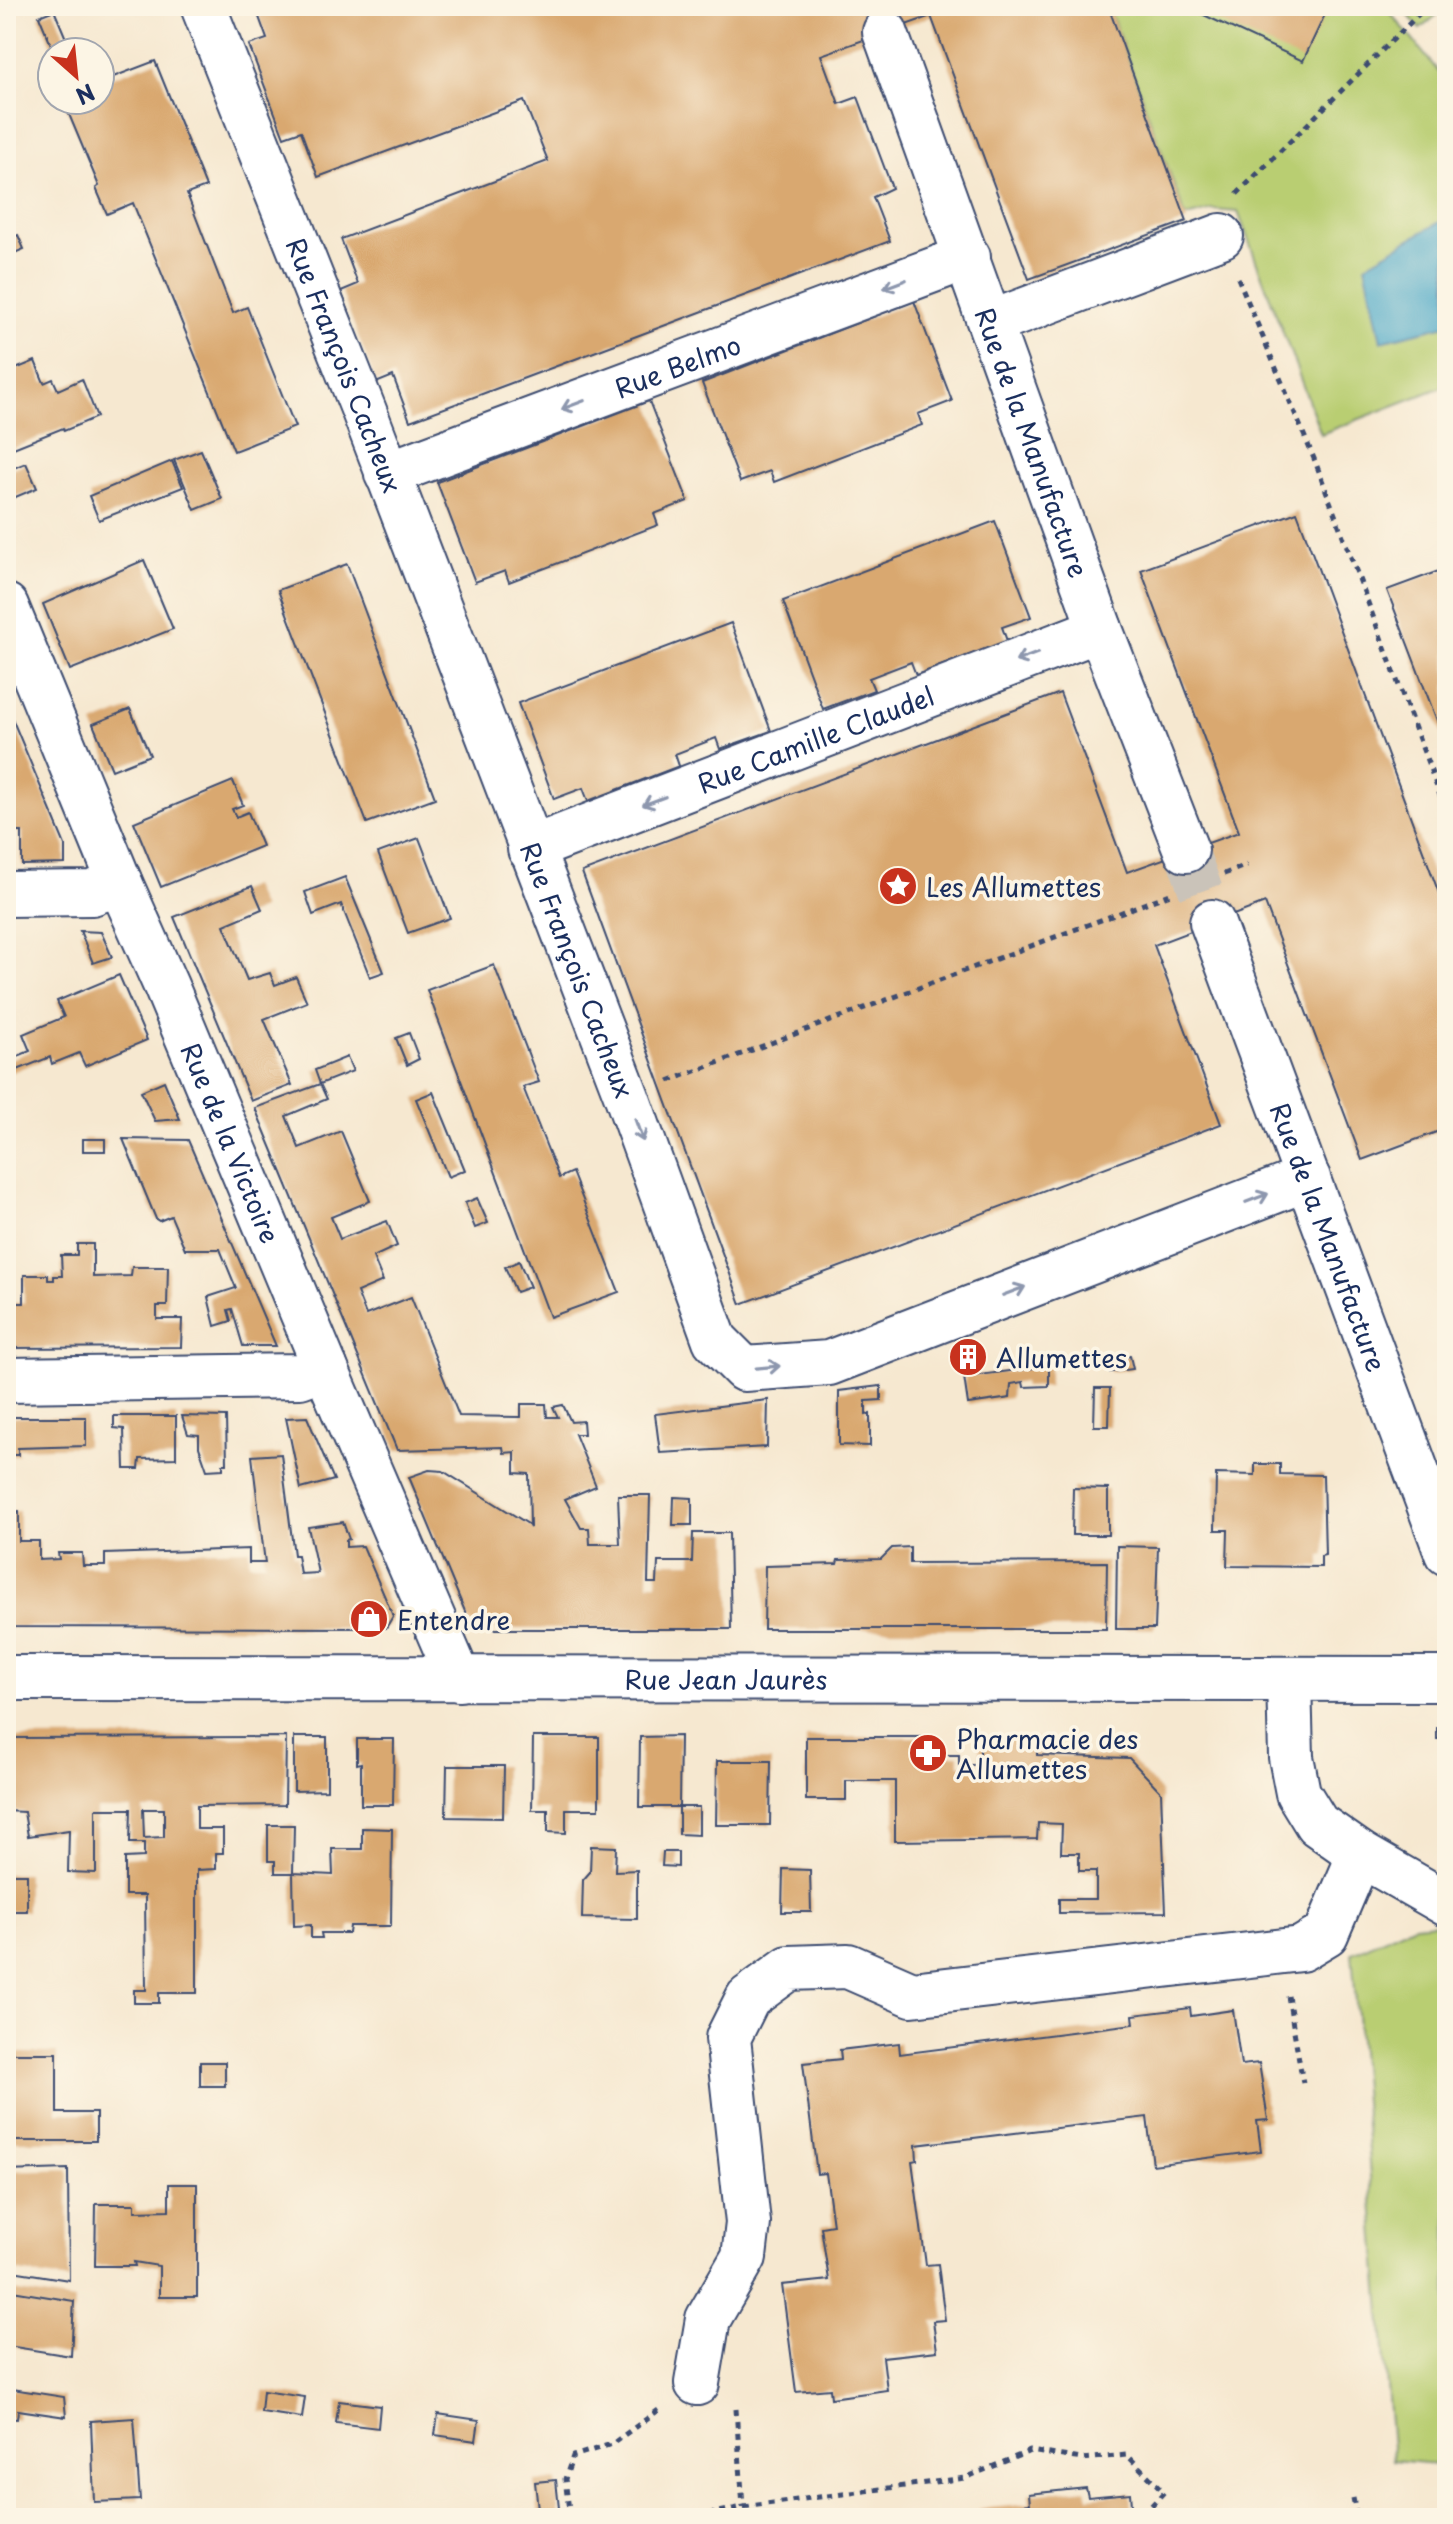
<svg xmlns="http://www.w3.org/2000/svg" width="1453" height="2524" font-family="'Playpen Sans',sans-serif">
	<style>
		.green { fill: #b9ce72; stroke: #6a7e68; stroke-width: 2 }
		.water { fill: #4aa7c8; stroke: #326b93; stroke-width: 2 }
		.building { fill: #d9a870; fill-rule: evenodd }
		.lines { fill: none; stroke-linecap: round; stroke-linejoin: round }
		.minor-tunnel { stroke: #cac3b9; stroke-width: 44; stroke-dasharray: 44 22; stroke-linecap: butt }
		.minor-casing { stroke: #3c4b6f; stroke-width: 48 }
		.major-casing { stroke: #3c4b6f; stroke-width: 48 }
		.path { stroke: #3c4b6f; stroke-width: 5; stroke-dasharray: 6 6; stroke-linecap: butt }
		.minor { stroke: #fff; stroke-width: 44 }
		.major { stroke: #fff; stroke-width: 44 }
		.oneway { stroke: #8d97ae }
		.labels { text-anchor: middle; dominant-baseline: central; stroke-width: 7; stroke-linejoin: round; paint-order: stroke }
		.street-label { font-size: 26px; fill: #1b2f5e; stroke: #fcf5e5 }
		.poi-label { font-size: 26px; fill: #1b2f5e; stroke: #fcf5e5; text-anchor: start }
	</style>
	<rect width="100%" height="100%" fill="#fcf5e5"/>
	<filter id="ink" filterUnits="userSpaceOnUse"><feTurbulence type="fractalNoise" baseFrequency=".0125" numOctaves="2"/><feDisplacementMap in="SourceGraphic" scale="16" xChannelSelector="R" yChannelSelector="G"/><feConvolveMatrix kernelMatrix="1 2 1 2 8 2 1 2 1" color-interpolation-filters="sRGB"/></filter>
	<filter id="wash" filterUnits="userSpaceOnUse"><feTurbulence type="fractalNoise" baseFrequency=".006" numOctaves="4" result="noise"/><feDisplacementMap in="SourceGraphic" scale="32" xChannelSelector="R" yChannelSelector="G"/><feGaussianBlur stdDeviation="1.8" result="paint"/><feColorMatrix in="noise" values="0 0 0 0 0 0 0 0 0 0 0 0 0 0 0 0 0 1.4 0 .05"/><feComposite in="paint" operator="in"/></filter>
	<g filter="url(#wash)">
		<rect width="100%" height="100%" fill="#f6e8d0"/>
		<!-- green -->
		<g class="green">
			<path d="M1108,6h277l62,76v303l-126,49 -83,-222 -25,-2 -27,7z"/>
			<path d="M1401,6h42l1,3 -24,20z"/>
			<path d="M1447,1922v543l-54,-5 -41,-507 62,-28z"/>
		</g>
		<!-- water -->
		<path class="water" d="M1445,219l2,1v105l-66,16 -16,-76z"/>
		<g id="blocks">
			<!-- building -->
			<g class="building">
				<path d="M255,6h853l79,215 -158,58 -98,-263 -110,39 18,49 19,-7 34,91 -19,9 17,44 -480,180 -17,-45 -17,7 -35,-92 17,-7 -17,-45 207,-78 -24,-60 -206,76 -17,-46 -17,6 -35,-92 18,-6z"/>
				<path d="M1195,6h134l-26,55 -110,-51z"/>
				<path d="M54,10l16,38 -11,4h-5l-15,-36z"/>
				<path d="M155,61l51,126 -19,7 46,119 14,-6 48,120 -61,24 -101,-248 -26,11 -11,-26 3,-2 -36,-86h37v-18z"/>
				<path d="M18,235l6,14 -14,6 -4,-15z"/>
				<path d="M914,301l38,100 -34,13 4,11 -148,57 -4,-11 -30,11 -38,-99z"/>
				<path d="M35,361l9,22 9,-4 5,11 24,-11 15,38 -33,14 -1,-3 -57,23v-78z"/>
				<path d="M649,401l39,100 -34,13 4,11 -149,57 -4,-11 -30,11 -38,-100z"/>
				<path d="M201,450l21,49 -27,11 -21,-50z"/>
				<path d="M172,461l11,26 -84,33 -10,-24z"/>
				<path d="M26,463l11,25 -31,13v-30z"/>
				<path d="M1297,512l150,403v213l-85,32 -97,-257 -111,42 67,179 -480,180 -159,-432 478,-179 67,179 112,-40 -98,-262z"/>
				<path d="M995,521l36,96 -29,10 5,14 -91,34 -5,-13 -42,16 5,12 -51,19 -40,-108z"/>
				<path d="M144,560l29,69 -103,41 -27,-66z"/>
				<path d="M347,564l88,234 -68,25 -89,-233z"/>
				<path d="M1447,568v179l-60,-157z"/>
				<path d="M731,623l40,108 -51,18 -4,-11 -41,16 4,12 -91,35 -5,-13 -29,11 -36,-96z"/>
				<path d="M6,704l59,141v19l-43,1v-33h-16z"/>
				<path d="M130,709l20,46 -38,15 -19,-46z"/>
				<path d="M233,781l10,24 -11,4 4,8 12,-5 14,34 -101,41 -27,-65z"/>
				<path d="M419,838l31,80 -42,15 -30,-80z"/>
				<path d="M345,877l39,95 -14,5 -29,-73 -28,11 -8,-23z"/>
				<path d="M252,886l10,23 -38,16 23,55 23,-7 5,12 21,-8 11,25 -43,17 28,66 -41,16 -77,-184z"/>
				<path d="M80,931l21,1 11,25 -19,6z"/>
				<path d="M494,965l45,117 -16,5 36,91 13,-6 47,120 -69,25 -123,-327z"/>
				<path d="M119,975l28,65 -62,26 -6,-13 -27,11 -2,-7 -43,17 -1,-13 24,-10 -7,-17 41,-17 -7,-16z"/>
				<path d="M409,1033l10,26 -12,6 -11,-27z"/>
				<path d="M347,1057l6,14 -33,13 -5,-14z"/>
				<path d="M164,1081l16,38 -25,2 -14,-30z"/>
				<path d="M320,1084l7,15 -41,17 13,32 42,-17 29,70 -39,16 9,22 47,-18 10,25 -24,11 10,24 -26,11 9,23 45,-18 48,119 62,1v-13h25l1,13h11l-5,-10 10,-2 8,17 12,-1 1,13h-9l21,52 -31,13 16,29h8l1,16h30l-2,-49h32l-2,88h9l1,-21h34l1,-29h36l2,96h-251l-11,-8 -60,-144 20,-7 14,1 85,53 2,4 -1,-54 -14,-1v-21l-11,1 -1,-6 -106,3 -142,-342z"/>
				<path d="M433,1092l32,78 -17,7 -32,-78z"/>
				<rect x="83" y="1139" width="22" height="12"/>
				<path d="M123,1139l65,1 88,206h-33l-11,-37 -4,1 3,11 -16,5 -7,-29 28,-9 -16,-39h-35l-14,-33 -12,5 -3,-2z"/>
				<path d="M477,1198l11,25 -13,5 -10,-25z"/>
				<path d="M77,1244h16v33l38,-1 1,-9h36l-1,39h-10v13h25l-1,28 -175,1v-45h18v-28h24v5h6v-4h8l-1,-21h16z"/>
				<path d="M519,1261l11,26 -14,5 -11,-25z"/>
				<path d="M980,1348l2,15 -27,3 -2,-15z"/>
				<path d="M1130,1356l3,13 -23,3v-14z"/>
				<path d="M1049,1366v20l-25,1 -1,-5 -12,2 -1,14 -42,6 -4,-27z"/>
				<path d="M881,1386v14l-15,1v14l4,-1v32l-31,-1v-54z"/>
				<path d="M1095,1388h15l-1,38h-15z"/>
				<path d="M768,1400l-1,47 -107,6 -5,-39z"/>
				<path d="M114,1416h62v42l-36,1 -1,10h-14l-1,-40 -10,-1z"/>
				<path d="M182,1416l44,1 1,47h-4v5l-16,1 -8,-23v-12l-11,-1z"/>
				<path d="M6,1417h80v29l-68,2v7h-12z"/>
				<path d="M307,1417l27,63 -33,9 -15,-71z"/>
				<path d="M281,1454l13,101h3l3,19 18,-1 -10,-46 35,-5 6,17 -3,1v7l17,-1 30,70 -7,12 -380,-1v-115l13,-1v30h20v19l20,-1 -1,-6h24l1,13h22v-12l144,-5v14h16l-13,-107z"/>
				<path d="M1255,1464h25v10l43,1 2,80 -4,1v11l-94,-1 1,-36h-13l1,-56 39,1z"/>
				<path d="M1073,1488l35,1v46h-36z"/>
				<path d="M674,1497l18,1v27h-19z"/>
				<path d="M1117,1546l41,1 -3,82h-39z"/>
				<path d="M910,1547v16l197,-1 -1,67h-342l1,-63 72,-2 1,-4 43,-1 11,-11z"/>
				<rect x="1437" y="1728" width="10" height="11"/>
				<path d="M680,1736l-1,71h20v28l-20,-1v-27h-40l1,-70z"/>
				<path d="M286,1737l-1,68 -88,1v23h26v24h-7v16l-19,1v123h-38v10h-25v-13h12l-1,-95h-20v-37l19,-1v-14h-14l1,-34h-35v64l-28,-1 1,-42 -41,6 -4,-24 -18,-1v-73zM143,1809h21v28l-20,1z"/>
				<path d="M294,1737h33v53l-33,1z"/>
				<path d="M533,1737h66v72h-33v24l-18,-1v-22h-16z"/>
				<path d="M806,1737h130v7l11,11h12v10h21v-27h57v17l92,3 32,34 5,120 -107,1v-14h37v-28h-17v-18h-18l1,-29 -24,-1 -1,16 -142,2v-60h-49v19h-40z"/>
				<path d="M357,1739h37l-1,66h-32v-42l-4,1z"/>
				<path d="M717,1761h54l-1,64h-54z"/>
				<path d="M447,1766h57l-1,52 -57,-1z"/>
				<path d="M268,1825h26l-1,48 40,2 -1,-26h30v-21l30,1 -1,97h-41l-1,7h-28l1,5h-11v-13l-17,1 -1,-53h-18v-12h-7z"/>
				<path d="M591,1846l25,1 -1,24 22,-1v49l-55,-1 1,-38 7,-8z"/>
				<path d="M663,1852h15v15l-16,-1z"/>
				<path d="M783,1869l27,1 1,42h-29z"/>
				<rect x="6" y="1874" width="21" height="37"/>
				<path d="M6,1914h3l1,40h-4z"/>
				<path d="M1190,2008l1,8 42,-6 8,55 18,-2 9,57 -11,1 4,30 -108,14 -6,-48 -231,28 1,15 -5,1 14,104 12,-1 7,56 -12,1 4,30 -54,6 4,33 -56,8 -1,-9 -34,3 -14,-107 47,-5 -8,-53 12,-2 -7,-52 -9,1 -14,-111 38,-4 -1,-9 59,-7 1,11 234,-30 -1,-9z"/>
				<path d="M6,2053h51v60h39v28h-90z"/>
				<rect x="200" y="2062" width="25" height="24"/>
				<path d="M68,2169l1,111 -63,-10v-99z"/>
				<path d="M169,2184h28v113h-38v-31l-25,-4 1,4h-40l1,-62h39v7l34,-1z"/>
				<path d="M6,2290l68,11 -3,55 -63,-10 2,-31h-4z"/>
				<path d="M6,2388l58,9 2,20 -48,-7 -1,9 -11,-1z"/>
				<path d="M263,2391l42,6 -3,21 -41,-6z"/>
				<path d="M339,2401l41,5 -2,22 -42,-5z"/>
				<path d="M438,2414l41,6 -3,21 -41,-6z"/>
				<path d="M134,2418l6,82 -46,2 -3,-81z"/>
				<path d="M556,2480l4,38h-21l-4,-36z"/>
				<path d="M1086,2488l2,9 42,-4 2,25h-152l-1,-9 51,-5 -1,-10z"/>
			</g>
		</g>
	</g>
	<g filter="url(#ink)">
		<use href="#blocks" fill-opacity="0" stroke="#3c4b6f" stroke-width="2"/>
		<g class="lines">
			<!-- minor-tunnel -->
			<path class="minor-tunnel" d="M1186,850l26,72"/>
			<!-- minor casing -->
			<g class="minor-casing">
				<g id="minor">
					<path id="s1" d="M203,6l161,405 263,686 88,243 29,29 85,-6 479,-185"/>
					<path id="s2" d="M885,32l215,597 86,221"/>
					<path d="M991,323l230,-87"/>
					<path id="s3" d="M387,474l581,-217"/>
					<path id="s4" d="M6,606l114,277 46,103 159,381 134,312"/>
					<path id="s5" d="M530,849l570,-220"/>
					<path d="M6,894l86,-1 28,-10"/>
					<path id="s6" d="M1212,922l235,631"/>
					<path d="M6,1380l294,-4 25,-9"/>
					<path d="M1289,1679l2,78 7,36 19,31 43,30 87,50"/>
					<path d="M697,2383l11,-64 36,-62 4,-34 -20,-185 20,-40 41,-30 59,-2 64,28 389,-45 25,-15 34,-80"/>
				</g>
			</g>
			<!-- major casing -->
			<g class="major-casing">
				<g id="major">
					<path id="s7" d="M6,1678l1441,1"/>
				</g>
			</g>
			<!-- path -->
			<g class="path">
				<path d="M1237,194l190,-188"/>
				<path d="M1238,278l77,183 132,353"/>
				<path d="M1224,874l23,-9"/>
				<path d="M669,1081l504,-188"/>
				<path d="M1288,1996l15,87"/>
				<path d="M736,2409l7,98"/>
				<path d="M1353,2498l4,20"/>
				<path d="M570,2518l-5,-39 8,-23 39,-12 48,-35"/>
				<path d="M700,2518l-1,-2 44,-9 222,-29 65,-27 52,8 45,-4 37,37 -24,26"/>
			</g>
			<!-- minor -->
			<use href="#minor" class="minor"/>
			<!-- major -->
			<use href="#major" class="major"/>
		</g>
		<!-- one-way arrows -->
		<defs><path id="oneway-shaft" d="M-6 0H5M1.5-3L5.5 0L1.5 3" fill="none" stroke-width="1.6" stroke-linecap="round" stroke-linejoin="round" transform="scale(2)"/></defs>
		<g class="oneway">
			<use href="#oneway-shaft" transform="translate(895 284) rotate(159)"/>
			<use href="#oneway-shaft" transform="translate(573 405) rotate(159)"/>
			<use href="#oneway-shaft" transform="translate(1027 657) rotate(159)"/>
			<use href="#oneway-shaft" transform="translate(654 801) rotate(159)"/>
			<use href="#oneway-shaft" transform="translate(639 1130) rotate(70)"/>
			<use href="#oneway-shaft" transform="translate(1257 1198) rotate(-21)"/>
			<use href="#oneway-shaft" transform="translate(1014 1291) rotate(-21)"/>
			<use href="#oneway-shaft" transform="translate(768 1367) rotate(-5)"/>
		</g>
	</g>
	<!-- icons -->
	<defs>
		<g id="sight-disc" transform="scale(2)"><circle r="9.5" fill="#c8321e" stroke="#fcf5e5"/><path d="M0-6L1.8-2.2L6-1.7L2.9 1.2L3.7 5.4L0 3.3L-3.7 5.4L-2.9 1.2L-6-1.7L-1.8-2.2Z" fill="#fff"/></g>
		<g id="building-disc" transform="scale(2)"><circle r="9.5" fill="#c8321e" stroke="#fcf5e5"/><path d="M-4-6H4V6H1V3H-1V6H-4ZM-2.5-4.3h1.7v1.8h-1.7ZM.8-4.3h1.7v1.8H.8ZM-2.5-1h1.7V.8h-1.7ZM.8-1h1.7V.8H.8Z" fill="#fff"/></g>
		<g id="shop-disc" transform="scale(2)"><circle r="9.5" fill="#c8321e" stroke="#fcf5e5"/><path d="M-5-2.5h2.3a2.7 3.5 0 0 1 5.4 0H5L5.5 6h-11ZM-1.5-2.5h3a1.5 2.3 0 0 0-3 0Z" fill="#fff"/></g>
		<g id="pharmacy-disc" transform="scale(2)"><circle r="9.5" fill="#c8321e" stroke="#fcf5e5"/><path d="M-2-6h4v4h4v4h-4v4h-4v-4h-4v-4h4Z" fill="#fff"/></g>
	</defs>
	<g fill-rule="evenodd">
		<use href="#sight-disc" x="898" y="886"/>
		<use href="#building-disc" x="968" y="1357"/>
		<use href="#shop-disc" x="369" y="1619"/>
		<use href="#pharmacy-disc" x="928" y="1753"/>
	</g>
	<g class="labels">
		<!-- street labels -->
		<g class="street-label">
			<text stroke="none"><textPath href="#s1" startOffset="386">Rue François Cacheux</textPath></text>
			<text stroke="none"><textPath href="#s3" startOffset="310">Rue Belmo</textPath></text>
			<text stroke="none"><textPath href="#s2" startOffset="436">Rue de la Manufacture</textPath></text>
			<text stroke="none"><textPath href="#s5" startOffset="306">Rue Camille Claudel</textPath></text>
			<text stroke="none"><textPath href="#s1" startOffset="1034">Rue François Cacheux</textPath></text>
			<text stroke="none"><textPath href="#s4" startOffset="582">Rue de la Victoire</textPath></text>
			<text stroke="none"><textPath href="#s6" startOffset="336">Rue de la Manufacture</textPath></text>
			<text stroke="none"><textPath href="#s7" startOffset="720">Rue Jean Jaurès</textPath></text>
		</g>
		<!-- poi labels -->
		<g class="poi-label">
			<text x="926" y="886">Les Allumettes</text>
			<text x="996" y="1357">Allumettes</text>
			<text x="397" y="1619">Entendre</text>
			<text x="956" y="1738">Pharmacie des<tspan x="956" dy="30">Allumettes</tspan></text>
		</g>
	</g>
	<!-- margin -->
	<rect width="1453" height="2524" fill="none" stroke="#fcf5e5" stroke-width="32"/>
	<!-- north arrow -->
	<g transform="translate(76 76) rotate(153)"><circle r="38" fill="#fcf5e5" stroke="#a2a6af" stroke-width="2"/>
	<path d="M0-6L14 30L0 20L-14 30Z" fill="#c8321e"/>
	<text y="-12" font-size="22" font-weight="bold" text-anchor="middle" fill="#1b2f5e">N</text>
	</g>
</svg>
